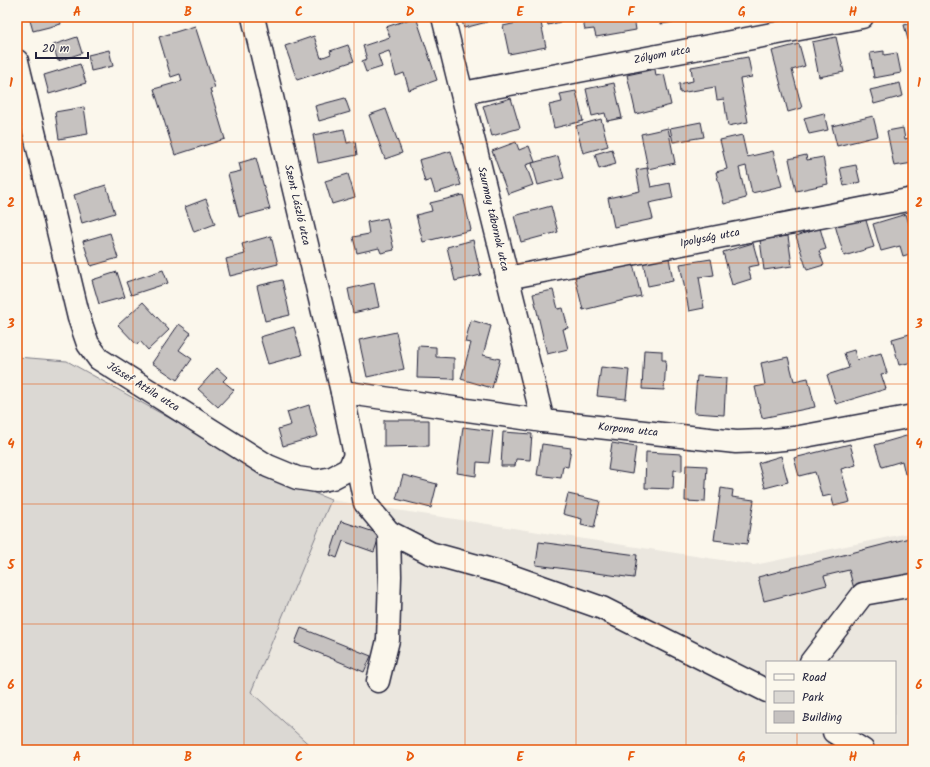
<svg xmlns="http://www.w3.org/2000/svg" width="930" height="767" font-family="Kalam,sans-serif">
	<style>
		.built { fill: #ebe7df; fill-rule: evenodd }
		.green { fill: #dbd8d3; stroke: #7e7d87 }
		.building { fill: #c6c2c0; stroke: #22223b }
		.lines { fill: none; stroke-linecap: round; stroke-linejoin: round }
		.minor-casing { stroke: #22223b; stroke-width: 25 }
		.minor { stroke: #fbf7ec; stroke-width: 22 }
		.grid { fill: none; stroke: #e8590c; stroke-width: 1; stroke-opacity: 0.55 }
		.labels { text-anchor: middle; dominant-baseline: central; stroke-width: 3; stroke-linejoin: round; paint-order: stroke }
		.street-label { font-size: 11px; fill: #22223b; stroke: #fbf7ec }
		.neatline { fill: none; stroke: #e8590c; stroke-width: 1.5 }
		.grid-label { font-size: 13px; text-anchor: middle; font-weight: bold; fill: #e8590c }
	</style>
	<rect width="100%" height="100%" fill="#fbf7ec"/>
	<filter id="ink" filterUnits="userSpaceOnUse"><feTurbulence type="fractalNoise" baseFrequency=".025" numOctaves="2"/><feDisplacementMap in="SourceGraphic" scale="8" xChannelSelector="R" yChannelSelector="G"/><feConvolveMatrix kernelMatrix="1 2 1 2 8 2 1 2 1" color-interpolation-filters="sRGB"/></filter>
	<g filter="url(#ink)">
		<!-- built -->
		<path class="built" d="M331,500l423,65 159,-33v218h-598l-64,-58zM767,662h128v70h-128z"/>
		<!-- green -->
		<path class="green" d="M17,357l50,4 208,116 56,23 -80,192 64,58h-298z"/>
		<!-- building -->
		<g class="building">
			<path d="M29,17h30l2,7 -28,7z"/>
			<path d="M80,17h18l1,1 -18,3z"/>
			<path d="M416,17l21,63 -28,10 -5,-17 -8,3 -7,-25 -11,4 4,12 -16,5 -4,-11 5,-2 -4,-13 27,-9 -4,-10z"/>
			<path d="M461,17h25l1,5 -23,6z"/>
			<path d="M546,17h13l1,5 -12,3z"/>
			<path d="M582,17h52l2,13 -40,7 -2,-8 -9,1z"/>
			<path d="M660,17h27v3l-26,4z"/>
			<path d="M540,18l6,29 -37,7 -6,-28z"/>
			<path d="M913,23v35l-9,-33z"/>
			<path d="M195,26l20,62 -5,1 15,50 -50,16 -21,-66 28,-8 -2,-7 -9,3 -12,-40z"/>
			<path d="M314,36l7,22 10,-4 -1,-3 18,-6 6,16 -57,19 -12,-34z"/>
			<path d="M77,37l5,16 -24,8 -5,-16z"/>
			<path d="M836,37l8,35 -25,5 -7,-35z"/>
			<path d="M799,44l6,22 -13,4 10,38 -14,4 -16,-61z"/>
			<path d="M109,50l4,16 -22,5 -3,-16z"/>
			<path d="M884,51v4l13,-2 4,20 -27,5 -4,-25z"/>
			<path d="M748,57l4,20 -12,2 8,43 -20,4 -4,-27 -7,1 -2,-13 -35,6 -1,-9 14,-3 -2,-14z"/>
			<path d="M80,64l6,19 -37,11 -5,-19z"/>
			<path d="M655,69l1,7 8,-2 7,31 -35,9 -9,-39z"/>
			<path d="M614,83l8,35 -15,3 -2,-8 -13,3 -6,-27z"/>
			<path d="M900,83l3,13 -29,8 -4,-14z"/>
			<path d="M576,91l7,30 -29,7 -5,-23 13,-3 -2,-8z"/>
			<path d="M345,98l5,14 -31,9 -4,-15z"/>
			<path d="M511,98l9,30 -28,8 -9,-30z"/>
			<path d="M84,107l4,27 -29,5 -4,-27z"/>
			<path d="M386,109l16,44 -17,6 -16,-44z"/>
			<path d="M824,113l4,17 -19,4 -5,-16z"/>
			<path d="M873,116l5,20 -41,10 -5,-20z"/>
			<path d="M601,119l7,27 -25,7 -7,-27z"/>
			<path d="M701,122l3,15 -31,5 -3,-14z"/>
			<path d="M668,128l7,35 -27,6 -7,-35z"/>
			<path d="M903,128l2,11 8,-2v26l-19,3 -7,-35z"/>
			<path d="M344,129l3,14 8,-2 2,14 -39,8 -5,-28z"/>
			<path d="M742,135l5,22 26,-6 9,35 -30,7 -6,-27 -7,2 7,30 -22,6 -8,-32 11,-3 -7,-29z"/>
			<path d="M516,142l3,8 10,-4 6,16 -9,3 7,20 -25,9 -16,-43z"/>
			<path d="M612,149l4,15 -17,5 -4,-15z"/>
			<path d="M451,151l10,34 -26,8 -4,-13 -6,2 -6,-22z"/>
			<path d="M806,155l1,5 16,-3 5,27 -32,7 -7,-32z"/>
			<path d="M558,156l6,22 -26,7 -6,-22z"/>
			<path d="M256,158l14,51 -31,8 -11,-43 13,-3 -2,-8z"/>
			<path d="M856,165l4,17 -16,4 -4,-18z"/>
			<path d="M647,168l4,19 19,-4 3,15 -24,5 4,16 -39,8 -6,-29 32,-7 -4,-21z"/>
			<path d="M348,174l7,23 -23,7 -7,-23z"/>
			<path d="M106,185l9,28 -33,10 -8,-28z"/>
			<path d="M463,195l8,35 -48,12 -7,-27 16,-4 -2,-8z"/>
			<path d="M206,199l9,25 -21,8 -9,-25z"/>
			<path d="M551,206l7,26 -37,10 -7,-26z"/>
			<path d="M906,214l7,23v16l-10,3 -3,-10 -19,5 -8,-27z"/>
			<path d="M865,217l9,30 -30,9 -9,-31z"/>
			<path d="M387,218l7,32 -13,3 -2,-5 -22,5 -4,-16 16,-3 -2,-12z"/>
			<path d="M820,228l6,21 -7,2 5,14 -17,5 -11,-34z"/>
			<path d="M110,233l8,25 -27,8 -8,-25z"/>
			<path d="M271,236l7,28 -48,12 -4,-17 19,-5 -3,-10z"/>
			<path d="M788,236l4,30 -28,4 -4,-30z"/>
			<path d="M473,240l8,35 -26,6 -8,-34z"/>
			<path d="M753,243l6,22 -11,2 3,12 -19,6 -9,-33z"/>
			<path d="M669,258l4,23 -25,5 -5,-24z"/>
			<path d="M711,259l3,16 -15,2 5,31 -15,3 -9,-47z"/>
			<path d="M633,264l8,32 -58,14 -8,-33z"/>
			<path d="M163,270l5,13 -37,12 -5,-13z"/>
			<path d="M117,272l8,25 -26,7 -7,-24z"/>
			<path d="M282,280l8,35 -25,6 -8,-35z"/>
			<path d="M374,283l5,24 -26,6 -5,-24z"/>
			<path d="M553,290l5,19 5,-1 5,20 -5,1 5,20 -21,5 -14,-60z"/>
			<path d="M143,302l26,28 -21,20 -8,-9 -3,4 -19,-20z"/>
			<path d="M471,320l20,6 -8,29 17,4 -8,29 -31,-9 10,-36 -6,-1z"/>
			<path d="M179,324l12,9 -12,17 13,9 -15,21 -25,-17z"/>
			<path d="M294,327l8,28 -34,9 -8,-27z"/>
			<path d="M396,332l8,37 -37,8 -8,-37z"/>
			<path d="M913,333v29l-14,3 -7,-26z"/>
			<path d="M418,346l18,1v10l18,1v21l-37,-1z"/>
			<path d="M644,350l18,1v9h4l-2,30 -22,-1z"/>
			<path d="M854,350l3,10 24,-7 6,20 -6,1 5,15 -50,15 -9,-29 22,-7 -5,-15z"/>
			<path d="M788,357l6,24 14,-3 7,29 -53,11 -7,-31 10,-2 -4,-22z"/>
			<path d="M601,367l28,3 -3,29 -29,-3z"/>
			<path d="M217,368l10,9 -4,4 11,9 -16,17 -20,-18z"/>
			<path d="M697,376l29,2 -2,37 -30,-2z"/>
			<path d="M309,405l9,31 -35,10 -5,-17 13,-4 -4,-13z"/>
			<path d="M384,420h45v26l-45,1z"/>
			<path d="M463,427l30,4 -4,32 -12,-1 -1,14 -19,-3z"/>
			<path d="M503,432l29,2 -2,26 -14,-1 -1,7h-14z"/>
			<path d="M913,434v38l-8,2 -3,-13 -20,6 -7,-22z"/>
			<path d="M612,443l24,4 -4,27 -24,-4z"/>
			<path d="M542,444l29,4 -3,19 -5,-1 -2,12 -24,-3z"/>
			<path d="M850,444l6,21 -15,4 9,33 -16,4 -3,-11 -9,2 -7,-25 -16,4 -5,-18z"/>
			<path d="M646,452l36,2v17l-8,-1 -1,19 -28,-1z"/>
			<path d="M781,456l7,26 -23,6 -7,-25z"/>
			<path d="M686,465l21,1 -2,36 -20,-1z"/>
			<path d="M403,475l34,9 -6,24 -35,-9z"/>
			<path d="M721,488l12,2 -1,7 22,3 -7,44 -33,-4z"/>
			<path d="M568,494l32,7 -6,27 -13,-3 1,-6 -19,-5z"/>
			<path d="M341,521l39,13 -6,18 -31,-11 -6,17 -7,-3z"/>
			<path d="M913,537v37l-59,15 -5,-19 -25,6 3,9 -63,16 -6,-24z"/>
			<path d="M539,542l98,13 -3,23 -98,-13z"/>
			<path d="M301,628l70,28 -7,16 -69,-29z"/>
		</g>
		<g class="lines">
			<!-- minor casing -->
			<g class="minor-casing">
				<g id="minor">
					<path d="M443,17l100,404"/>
					<path d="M17,61l62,257 9,26 11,15 169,107 29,12 20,3 15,-3 17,-9 6,-14 -13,-63 -89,-375"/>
					<path d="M463,93l399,-76"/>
					<path d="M507,278l406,-79"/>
					<path d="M342,392l201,29 193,21 26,-1 32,-3 119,-22"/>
					<path d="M355,455l10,48 24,29 1,44 -2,64 -10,41"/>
					<path d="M389,532l41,21 73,20 99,35 165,83"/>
					<path d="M811,662l52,-68 50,-9"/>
					<path d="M834,732l29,18"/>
				</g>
			</g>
			<!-- minor -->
			<use href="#minor" class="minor"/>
		</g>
	</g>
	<!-- grid -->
	<path class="grid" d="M133,17v733M244,17v733M354,17v733M465,17v733M576,17v733M686,17v733M797,17v645M17,142h896M17,263h896M17,384h896M17,504h896M17,624h896M797,732v18"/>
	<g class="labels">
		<!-- street labels -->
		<g class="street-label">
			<text transform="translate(662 55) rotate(-11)">Zólyom utca</text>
			<text transform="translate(297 205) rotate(77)">Szent László utca</text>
			<text transform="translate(493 219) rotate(77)">Szurmay tábornok utca</text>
			<text transform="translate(710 238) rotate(-11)">Ipolyság utca</text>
			<text transform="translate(143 387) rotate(32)">József Attila utca</text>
			<text transform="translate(628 430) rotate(6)">Korpona utca</text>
		</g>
	</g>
	<!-- margin -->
	<rect width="930" height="767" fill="none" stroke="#fbf7ec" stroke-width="44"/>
	<!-- legend -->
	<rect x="766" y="661" width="130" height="72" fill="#fbf7ec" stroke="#a4a2a5"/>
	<rect x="774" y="674" width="20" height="6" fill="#fbf7ec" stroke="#a4a2a5"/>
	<text x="802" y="681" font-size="12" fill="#22223b">Road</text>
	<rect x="774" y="691" width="20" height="12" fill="#dbd8d3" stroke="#a4a2a5"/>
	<text x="802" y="701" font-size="12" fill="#22223b">Park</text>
	<rect x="774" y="711" width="20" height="12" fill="#c6c2c0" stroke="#a4a2a5"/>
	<text x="802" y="721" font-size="12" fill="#22223b">Building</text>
	<!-- scale -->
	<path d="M36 52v6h52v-6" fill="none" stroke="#22223b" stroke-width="2"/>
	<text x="42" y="52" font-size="12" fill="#22223b" stroke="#fbf7ec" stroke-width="3" paint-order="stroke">20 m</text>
	<rect x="22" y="22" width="886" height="723" class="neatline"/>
	<g class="grid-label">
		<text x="77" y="16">A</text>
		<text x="188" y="16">B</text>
		<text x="299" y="16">C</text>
		<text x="410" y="16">D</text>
		<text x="520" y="16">E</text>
		<text x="631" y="16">F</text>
		<text x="742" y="16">G</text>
		<text x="853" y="16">H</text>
		<text x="11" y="87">1</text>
		<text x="919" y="87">1</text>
		<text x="11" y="207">2</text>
		<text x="919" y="207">2</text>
		<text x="11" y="328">3</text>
		<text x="919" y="328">3</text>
		<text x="11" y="448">4</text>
		<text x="919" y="448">4</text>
		<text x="11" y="569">5</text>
		<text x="919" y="569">5</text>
		<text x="11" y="689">6</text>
		<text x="919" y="689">6</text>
		<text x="77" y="761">A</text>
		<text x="188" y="761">B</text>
		<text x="299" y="761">C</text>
		<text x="410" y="761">D</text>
		<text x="520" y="761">E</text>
		<text x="631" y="761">F</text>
		<text x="742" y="761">G</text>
		<text x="853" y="761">H</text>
	</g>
</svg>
